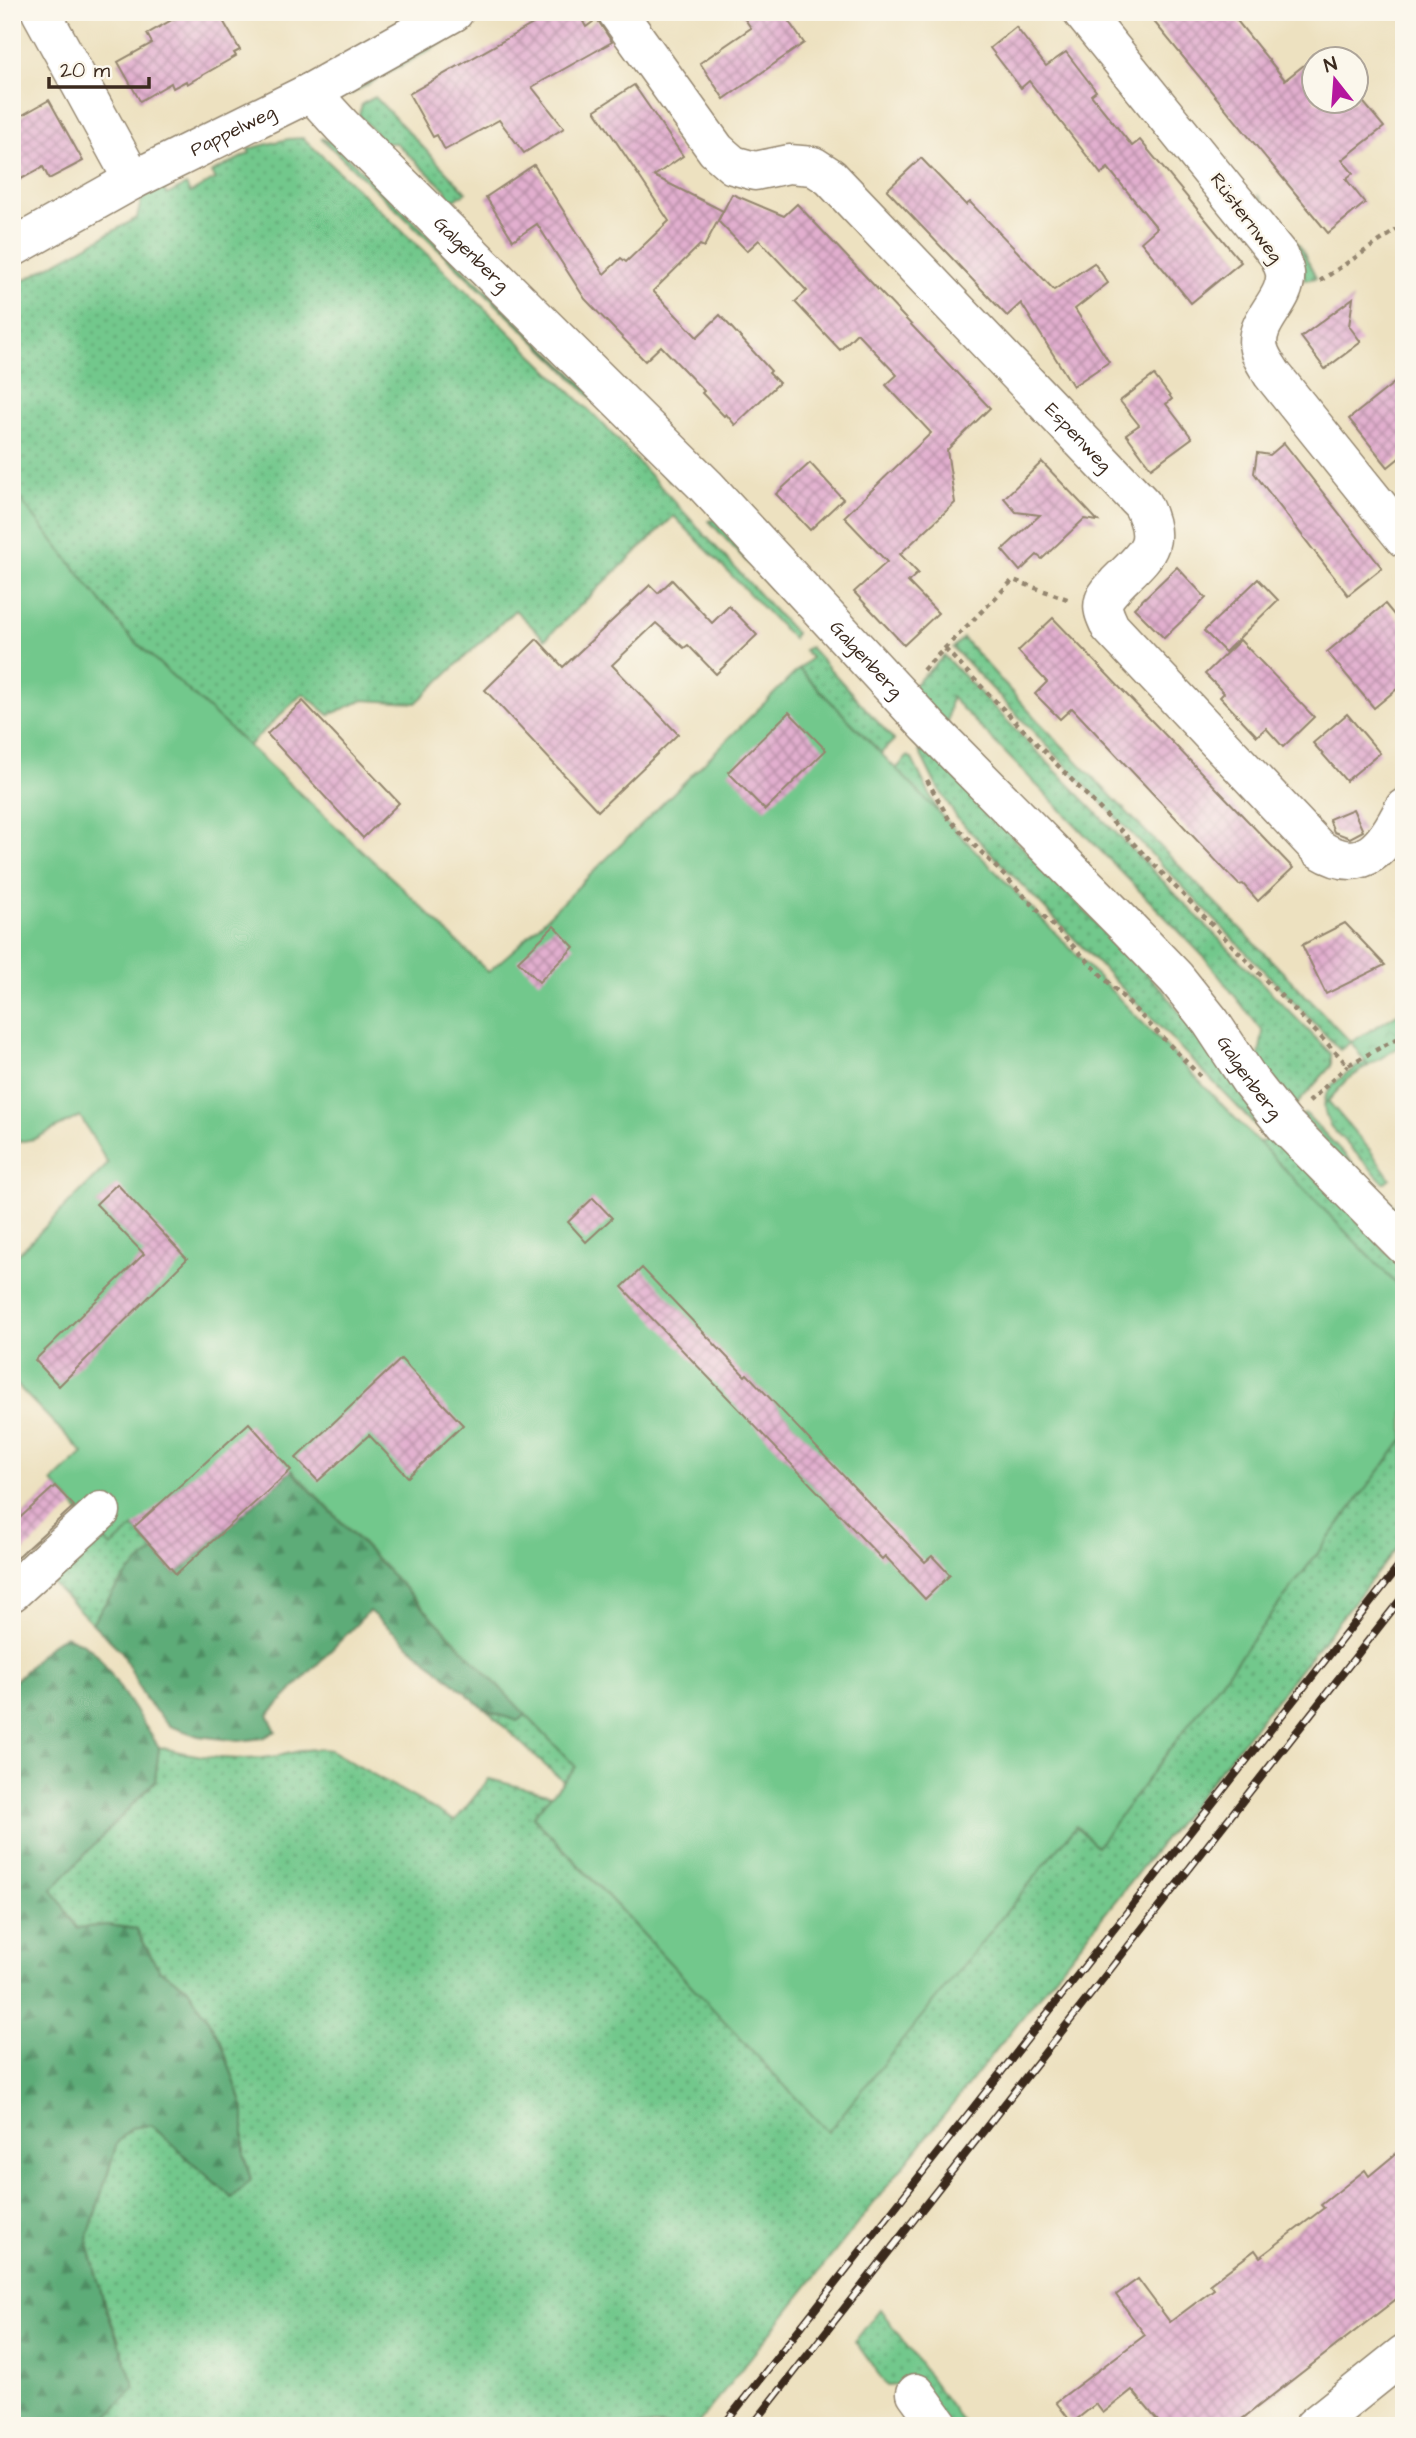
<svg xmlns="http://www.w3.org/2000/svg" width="1416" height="2438" font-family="'Architects Daughter',sans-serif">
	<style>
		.grass { fill: url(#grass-dots); stroke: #567955; stroke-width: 2 }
		.forest { fill: url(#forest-firs); stroke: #4c6b4b; stroke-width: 2 }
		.park { fill: url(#park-crowns); stroke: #567955; stroke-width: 2 }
		.pitch { fill: #72c88c; stroke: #567955; stroke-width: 2 }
		.building { fill: url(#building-cross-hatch) }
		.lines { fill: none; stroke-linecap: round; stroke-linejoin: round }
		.minor-casing { stroke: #94866f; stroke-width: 41 }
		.path { stroke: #94866f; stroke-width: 4.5; stroke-dasharray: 5 5; stroke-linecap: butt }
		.minor { stroke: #fff; stroke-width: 38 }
		.rail-casing { stroke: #3b2a1e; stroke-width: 8 }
		.rail { stroke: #fbf7ec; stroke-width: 5; stroke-dasharray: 16; stroke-linecap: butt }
		.labels { text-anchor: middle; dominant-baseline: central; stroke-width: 5; stroke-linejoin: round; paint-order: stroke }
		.street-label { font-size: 19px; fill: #3b2a1e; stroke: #fbf7ec }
	</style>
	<defs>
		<pattern id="grass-dots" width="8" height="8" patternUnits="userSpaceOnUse" patternTransform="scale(1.75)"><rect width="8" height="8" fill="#72c88c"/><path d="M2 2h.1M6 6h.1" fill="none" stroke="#5fa372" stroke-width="1.8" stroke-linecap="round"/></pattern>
		<pattern id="forest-firs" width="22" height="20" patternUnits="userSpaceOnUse" patternTransform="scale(1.75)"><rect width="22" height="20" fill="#5dac78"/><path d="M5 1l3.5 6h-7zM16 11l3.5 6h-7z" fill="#4e8c62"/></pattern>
		<pattern id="park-crowns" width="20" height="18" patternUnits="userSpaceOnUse" patternTransform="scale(1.75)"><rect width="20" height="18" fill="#72c88c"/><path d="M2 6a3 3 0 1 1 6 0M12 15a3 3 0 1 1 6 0" fill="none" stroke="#5fa372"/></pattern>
		<pattern id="building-cross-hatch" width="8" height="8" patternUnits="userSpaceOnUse" patternTransform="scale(1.75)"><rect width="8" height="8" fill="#e2afcf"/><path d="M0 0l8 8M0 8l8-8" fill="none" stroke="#b88fa7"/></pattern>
	</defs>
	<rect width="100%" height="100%" fill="#fbf7ec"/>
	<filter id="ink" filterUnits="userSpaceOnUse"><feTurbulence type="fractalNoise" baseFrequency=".0143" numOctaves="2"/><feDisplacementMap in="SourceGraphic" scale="14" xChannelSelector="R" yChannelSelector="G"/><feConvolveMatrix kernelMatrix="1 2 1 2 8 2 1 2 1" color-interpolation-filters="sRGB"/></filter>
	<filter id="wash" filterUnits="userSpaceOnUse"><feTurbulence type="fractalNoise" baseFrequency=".00686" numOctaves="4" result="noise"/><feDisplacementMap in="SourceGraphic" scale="28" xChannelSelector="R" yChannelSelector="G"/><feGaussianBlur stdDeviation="1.57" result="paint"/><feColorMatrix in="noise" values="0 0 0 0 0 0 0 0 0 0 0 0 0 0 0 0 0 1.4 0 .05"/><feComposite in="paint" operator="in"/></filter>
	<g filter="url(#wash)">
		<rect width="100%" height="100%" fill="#ede1c0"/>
		<!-- grass -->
		<g class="grass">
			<path d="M447,28l10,7 -108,60v-5z"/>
			<path d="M375,97l91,95 -14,10 -5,-4 -1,-8 -50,-47h-11l-26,-28 3,-11z"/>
			<path d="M303,138l195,183 104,102 193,210 -2,6 -119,-123 -129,123 -30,-29 -99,93 -53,-3 -34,15 -26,-22 -55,53 -121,-112 -115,-145v-206l9,-1 116,-64 7,-29 15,-7 8,13 19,-10 4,8 25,-14 -4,-6 39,-20 -2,-4 40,-10z"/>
			<path d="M321,138l11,4 345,333 -7,6 -109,-115z"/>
			<path d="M1259,196l43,53 14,29 -11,2 -2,-9 -43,-59z"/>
			<path d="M716,519l85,89 2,14 -94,-101z"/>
			<path d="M963,638l74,82 314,322 -11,8 -387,-402z"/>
			<path d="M810,647l84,93 -13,13 -82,-84 12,-11 -7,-8z"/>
			<path d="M944,656l387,398v12l-40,45 -34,-44 6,-35 -59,-75 -253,-260 -4,30 -36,-39z"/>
			<path d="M919,751l12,3 234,239 102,136h-8l-302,-311 -23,-37z"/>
			<path d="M908,756l4,3 27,54 -43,-44z"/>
			<path d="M1404,760c0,23 1,30 -20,42z"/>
			<path d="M1365,1062l3,4 -21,14 -19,21 42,49 20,28 -6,5 -53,-56c-20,-34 8,-49 34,-65z"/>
			<path d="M1306,1114l98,103v13l-103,-115z"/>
			<path d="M1278,1139l126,131v22l-146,-150z"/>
			<path d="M1404,1438v101l-708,887h-617l29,-10 11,-76 -15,-37 -17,-63 30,-97 14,-15 20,-3 81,73 19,-19 -7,-23v-47l-24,-70 -33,-52 -28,-17 -23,-41 -28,-4 -31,3 -26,-39 104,-108 4,-34c37,10 74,15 112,10 20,-3 39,-11 59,-7l125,71 34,-42 63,16 -19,22 295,314 248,-305 21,20z"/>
			<path d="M134,1527l21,24c-28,18 -45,45 -63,72l-40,-40 47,-51z"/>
			<path d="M486,1710l31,11 9,-6 50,52 -12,14c-28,-21 -51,-48 -78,-71z"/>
			<path d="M880,2309l85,117h-15l-40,-42 -23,2 -32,-45z"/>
		</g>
		<!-- forest -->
		<g class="forest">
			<path d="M291,1470l235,245 -9,6 -31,-11 -117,-99 -101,104 8,16 -13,7 -24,3 -41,-5 -28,-10 -24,-25 -24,-49 -30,-29c18,-27 35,-54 63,-72l20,22z"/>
			<path d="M65,1636l17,7 16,12 61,92 -4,34 -103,108 25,39 31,-3 28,4 23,41 28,17 33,52 24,70v47l7,24 -19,18 -81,-73 -20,3 -14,15 -30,97 17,63 31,84 -27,29 -29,10h-67v-744c20,-13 31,-37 53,-46z"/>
		</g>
		<!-- park -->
		<path class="park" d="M1404,1010v34l-36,22 -17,-24z"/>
		<!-- pitch -->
		<path class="pitch" d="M12,489l115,145 269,248 92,90 29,-25 282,-278 605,623v146l-307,408 -21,-20 -248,306 -295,-316 43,-49 -284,-297 -116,104 -42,-47 -23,20 -59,-65 31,-29 -71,-73v-120l96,-96 -28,-48 -46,23 -22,4z"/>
		<g id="blocks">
			<!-- building -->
			<g class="building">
				<path d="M186,12h32l22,38 -6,3 2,3 -49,28 -1,-3 -13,7 -2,-5 -31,18 -22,-39 34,-19 -5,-9z"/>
				<path d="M554,12h24l8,15 11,-8 15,23 -80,45 32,41 -40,25 -25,-33 -54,30 -8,-15 -4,2 -24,-43z"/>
				<path d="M740,12h42l22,31 -80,56 -24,-36 51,-35z"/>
				<path d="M1146,12h84l55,68 38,-30 7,10h-16v42h42v-9l28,34 -42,33 11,13 -7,6 19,24 -37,30z"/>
				<path d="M1016,27l30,39 20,-14 30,39 -5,4 41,51 8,-6 101,122 -50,41 -50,-61 16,-14 -49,-60 -7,6 -72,-93 -8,7 -31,-40z"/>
				<path d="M634,85l49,71 -29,20 69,35 -19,36 -4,-2 -47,46 44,46 23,-22 51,56 -2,2 10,10 -44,42 -9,-11 -2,2 -22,-23 2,-2 -43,-45 -16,15 -60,-62 -48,-75 -24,16 -27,-43 48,-32 70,109 17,-16 5,4 43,-41 -74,-111z"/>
				<path d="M49,100l34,61 -34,18 -6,-12 -31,17v-63z"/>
				<path d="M921,158l45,47 4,-3 84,88 40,-27 14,20 -33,26 34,53 -36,24 -52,-83 -14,13 -120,-126z"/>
				<path d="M732,194l52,22 13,-12 193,204 -43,42 8,53 -55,51 18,19 -10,9 30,31 -34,32 -50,-53 33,-30 -43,-45 87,-84 -45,-48 11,-10 -40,-42 -17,17 -45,-48 12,-11 -48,-51 -12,11 -29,-30z"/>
				<path d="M1353,298l-4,28 12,16 -36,27 -24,-32z"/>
				<path d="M1154,375l18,24 -6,5 26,34 -41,30 -25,-34 13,-9 -19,-24z"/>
				<path d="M1404,375v79l-16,13 -39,-48z"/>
				<path d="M1284,443l98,125 -34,27 -94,-122 3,-20 13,2z"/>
				<path d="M1042,462l56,59 -14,-2 -42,40 -5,-4 -17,16 -18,-21 38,-35 -24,-3 -12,-14z"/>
				<path d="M810,463l33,36 -33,31 -34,-36z"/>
				<path d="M1177,567l29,31 -42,40 -30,-30z"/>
				<path d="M1258,579l20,21 -53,52 -21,-21z"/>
				<path d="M672,580l40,43 17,-17 28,29 -41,39 -28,-29 -4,3 -28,-25 -44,42 66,69 -80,77 -113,-121 52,-51 26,28 87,-82 8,8z"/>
				<path d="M1385,604l19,23v56l-30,25 -47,-56z"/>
				<path d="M1053,618l240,250 -35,33 -15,-17 -4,1 -167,-177 -12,11 -25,-25 12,-12 -29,-31z"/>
				<path d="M1240,640l74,77 -31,30 -17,-19 -9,8 -37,-39 4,-4 -19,-19z"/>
				<path d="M303,701l96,102 -36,35 -96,-104z"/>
				<path d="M789,712l37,38 -61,60 -37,-38z"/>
				<path d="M1347,714l33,39 -34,28 -33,-38z"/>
				<path d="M1353,809l10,22 -13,7 -16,-6 -5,-13z"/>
				<path d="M1345,923l40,42 -59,29 -24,-49z"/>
				<path d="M554,926l20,21 -35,35 -21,-21z"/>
				<path d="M117,1184l70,75 -128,127 -24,-26 109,-106 -48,-50z"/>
				<path d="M593,1198l19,20 -26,24 -18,-20z"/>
				<path d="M642,1268l103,108 2,-2 178,188 7,-6 18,19 -25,24 -40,-43 -3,3 -260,-272z"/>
				<path d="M401,1359l62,66 -55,52 -39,-42 -51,46 -22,-23z"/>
				<path d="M249,1423l42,47 -115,104 -42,-47z"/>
				<path d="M55,1486l19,20 -62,56v-37z"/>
				<path d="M1404,2147v146l-171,133h-71l-30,-36 -29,23 -7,-9 -24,19 -16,-21 89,-67 -29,-40 22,-16 32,43 44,-33 -4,-5 45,-34 5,7 64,-49 -3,-3 44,-35 4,6z"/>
			</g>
		</g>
	</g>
	<g filter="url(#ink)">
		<use href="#blocks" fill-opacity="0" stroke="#94866f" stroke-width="2"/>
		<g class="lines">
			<!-- minor casing -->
			<g class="minor-casing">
				<g id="minor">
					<path d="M41,12l92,168"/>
					<path id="s1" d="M617,12l99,138 17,15 22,6 34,-7 24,2 17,11 312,327c21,41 4,50 -25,79 -4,5 -11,11 -13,18 -3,9 3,18 6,26l209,222c45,28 66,-3 85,-41"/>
					<path d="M1082,12l198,245c1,5 4,10 5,16 3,28 -33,48 -26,76 2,9 9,18 13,25l132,164"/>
					<path id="s2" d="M311,92l31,34 364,360 222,240 198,200 50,52 35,44 39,59 34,43 120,121"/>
					<path id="s3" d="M12,248l121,-68 178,-88 143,-80"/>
					<path d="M12,1592l89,-81"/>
					<path d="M916,2393l24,33"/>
					<path d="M1314,2426l90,-72"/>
				</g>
			</g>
			<!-- path -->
			<g class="path">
				<path d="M1320,281l84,-56"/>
				<path d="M945,649l403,416 56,-30"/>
				<path d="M923,670l90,-90 57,20"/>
				<path d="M927,780l22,39 251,257"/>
				<path d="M1309,1102l39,-37"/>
			</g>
			<!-- minor -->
			<use href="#minor" class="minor"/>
			<!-- rail casing -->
			<g class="rail-casing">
				<g id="rail">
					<path d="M723,2426l681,-866"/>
					<path d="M752,2426l652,-831"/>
				</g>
			</g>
			<!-- rail -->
			<use href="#rail" class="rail"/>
		</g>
	</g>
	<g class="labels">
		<!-- street labels -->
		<g class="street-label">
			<text stroke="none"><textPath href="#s3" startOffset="250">Pappelweg</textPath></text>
			<text transform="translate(1246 218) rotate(53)">Rüsternweg</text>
			<text stroke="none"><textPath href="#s2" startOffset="228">Galgenberg</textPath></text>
			<text stroke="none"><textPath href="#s1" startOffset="654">Espenweg</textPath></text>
			<text stroke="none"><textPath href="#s2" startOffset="794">Galgenberg</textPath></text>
			<text stroke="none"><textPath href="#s2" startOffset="1362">Galgenberg</textPath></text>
		</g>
	</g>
	<!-- margin -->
	<rect width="1416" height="2438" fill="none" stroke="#fbf7ec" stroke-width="42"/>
	<!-- north arrow -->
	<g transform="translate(1335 80) rotate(343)"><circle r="33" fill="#fbf7ec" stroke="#aea59a" stroke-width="2"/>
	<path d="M0-5L12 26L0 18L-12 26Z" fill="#b5179e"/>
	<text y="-10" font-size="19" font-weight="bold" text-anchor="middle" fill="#3b2a1e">N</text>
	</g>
	<!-- scale -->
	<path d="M49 77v10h100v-10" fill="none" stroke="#3b2a1e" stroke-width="3.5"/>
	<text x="60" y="77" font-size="21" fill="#3b2a1e" stroke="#fbf7ec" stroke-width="5" paint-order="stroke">20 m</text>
</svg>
